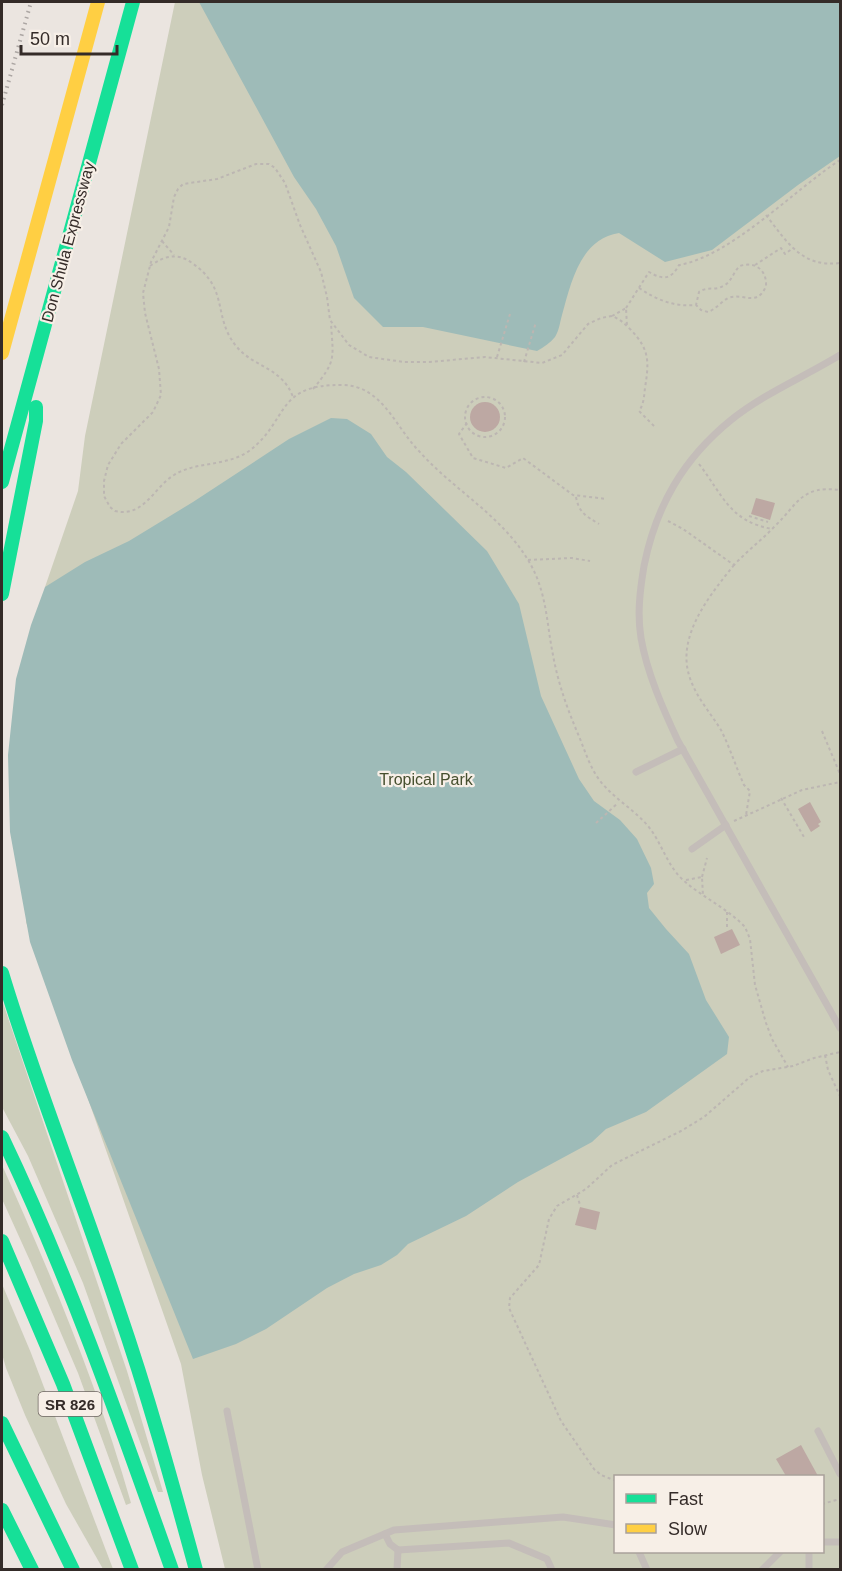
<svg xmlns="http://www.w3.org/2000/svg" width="842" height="1571" font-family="Arial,sans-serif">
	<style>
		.green { fill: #cdcebb; fill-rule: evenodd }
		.water { fill: #9ebbb8 }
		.building { fill: #bda8a3 }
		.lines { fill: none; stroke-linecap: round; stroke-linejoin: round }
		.path { stroke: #bcb6b2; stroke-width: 2; stroke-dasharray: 3 3; stroke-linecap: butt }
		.lane { stroke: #c4bdb9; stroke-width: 7 }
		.fast { stroke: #16e098; stroke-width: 14 }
		.slow { stroke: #ffcf43; stroke-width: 14 }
		.rail { stroke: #aca6a3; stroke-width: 4; stroke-dasharray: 1.5 4.5; stroke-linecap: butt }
		.labels { text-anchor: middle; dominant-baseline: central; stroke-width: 4.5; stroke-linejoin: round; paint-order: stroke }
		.shield { fill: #f7efe7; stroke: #6e6661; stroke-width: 1.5 }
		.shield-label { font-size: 15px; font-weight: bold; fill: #342b28 }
		.street-label { font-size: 16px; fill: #342b28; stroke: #f7efe7 }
		.park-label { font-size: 16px; fill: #464f2e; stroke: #f7efe7 }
	</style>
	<rect width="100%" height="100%" fill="#ebe5e0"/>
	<!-- green -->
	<g class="green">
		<path d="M175,2h665v1567h-615l-23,-94 -21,-111 -155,-442 19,-335 33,-96 7,-55zM616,1476h206v76h-206z"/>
		<path d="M2,1000l125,371 36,121h-5l-75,-209 -55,-127 -26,-49z"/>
		<path d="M2,1165c49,110 96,221 129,338l-5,2 -48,-132 -47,-110 -29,-64z"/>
		<path d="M2,1284l29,69 82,216h-10l-37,-65 -41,-89 -19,-47 -4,-14z"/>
	</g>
	<!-- water -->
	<g class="water">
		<path d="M199,2h641v154l-42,29 -86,65 -47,12 -46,-29c-39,6 -48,50 -57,82 -2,7 -3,16 -7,22 -5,6 -11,10 -18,14l-114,-24h-40l-29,-29 -18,-52 -20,-37 -22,-32z"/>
		<path d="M331,418l16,1 24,15 16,23 19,15 81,79 32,53 22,92 38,83 15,22 26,19 17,19 14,29 3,16 -7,9 2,15 17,21 23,25 17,46 23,37 -2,17 -81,58 -40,17 -14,13 -74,40 -52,34 -58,28 -11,11 -16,10 -27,9 -27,14 -61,41 -30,15 -43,15 -121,-299 -42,-118 -20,-110 -2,-77 8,-76 15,-54 14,-38 40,-25 44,-21 64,-39 96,-63z"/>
	</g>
	<!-- building -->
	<g class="building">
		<circle cx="485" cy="417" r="15"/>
		<path d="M756,498l19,5 -5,17 -19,-6z"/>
		<path d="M810,802l11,20 -3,2 2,2 -9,6 -13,-23z"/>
		<path d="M732,929l8,16 -19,9 -7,-17z"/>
		<path d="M580,1207l20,5 -4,18 -21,-5z"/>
		<path d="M801,1445l17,31h-32l-10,-17z"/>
	</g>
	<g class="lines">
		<!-- path -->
		<g class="path">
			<path d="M766,215c21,27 36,53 74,48"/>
			<path d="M162,241l12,14"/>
			<path d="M755,265l26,-17 4,6 8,-6"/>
			<path d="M150,266c14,-10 27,-14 42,-3 38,26 20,53 44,83 18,22 46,21 57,51"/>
			<path d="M639,288c18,12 35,19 57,17l5,5 7,2c8,-3 13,-10 20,-14 15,-6 29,10 38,-12 1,-16 -11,-25 -26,-20 -7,6 -8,16 -17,20 -8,5 -16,0 -24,6l-3,13"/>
			<path d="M626,308l23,-36c14,8 22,8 30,-7 52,-9 115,-75 161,-105"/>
			<path d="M612,316l14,-8 1,18"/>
			<path d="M497,357l13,-43"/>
			<path d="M524,362l12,-40"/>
			<path d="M313,389c24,-29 20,-30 18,-66"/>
			<circle cx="485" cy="417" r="20"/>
			<path d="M467,423l-8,11 14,24 33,10 17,-10 50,37 34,4"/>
			<path d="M654,426l-15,-15c5,-7 5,-15 6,-23 4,-26 5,-38 -14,-58 -6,-6 -11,-11 -19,-14l-11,2 -13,6 -26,31 -20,8 -57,-6 -56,5h-25l-35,-5 -20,-12 -19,-25 -3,-23 -6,-25 -21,-47 -15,-42 -10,-15 -6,-4h-13l-39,15 -34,5 -5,5 -4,8 -5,30 -18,35 -8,31 2,20 14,56 2,26 -8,17 -32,32 -13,21 -4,16v15l6,11 5,4c29,7 39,-24 59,-36 22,-14 52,-8 75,-24 41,-31 25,-67 94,-66 39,1 52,41 75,65 37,42 89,68 115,119 14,28 14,57 20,86 5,28 14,53 25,79 6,14 10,28 18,41 14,22 36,32 52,51 14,17 18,38 35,54 19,17 44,28 62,47l5,12 5,46 11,38 6,16 16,28"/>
			<path d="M699,464c24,31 30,57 73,65"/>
			<path d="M576,497c3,16 10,19 23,27"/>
			<path d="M749,516l19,6"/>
			<path d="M668,521l15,8 51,36c13,-14 28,-25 41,-39 23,-22 26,-41 65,-36"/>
			<path d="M528,560l44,-2 18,3"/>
			<path d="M734,565c-24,30 -57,70 -45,110 6,21 21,37 32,55 9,18 15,37 23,55l6,6 -4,24"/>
			<path d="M822,731l18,43"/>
			<path d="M781,798l23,39"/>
			<path d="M734,821l68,-31 38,-8"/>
			<path d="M596,823l22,-20"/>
			<path d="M702,877l5,-19"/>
			<path d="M686,880l16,-3 1,19"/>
			<path d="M727,912v17"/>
			<path d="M825,1055l3,15 12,26"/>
			<path d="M577,1195l3,10"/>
			<path d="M616,1481l-15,-6 -7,-6 -33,-48 -52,-113 1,-10 29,-33 10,-46 8,-13 29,-17 26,-24 69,-34 23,-14 46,-40 13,-6 30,-5 21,-8 26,-6"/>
			<path d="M822,1504l18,-5"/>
		</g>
		<!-- lane -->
		<g class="lane">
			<path d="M840,355c-36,22 -77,39 -109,65 -48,39 -75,86 -87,146 -4,24 -7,48 -3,72 6,35 22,71 37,103l162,287"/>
			<path d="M636,772l47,-23"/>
			<path d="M692,849l34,-24"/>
			<path d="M227,1411l31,159"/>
			<path d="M818,1431l22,43"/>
			<path d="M385,1534l5,10 8,6 111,-7 38,16 5,11"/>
			<path d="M822,1542h18"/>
			<path d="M639,1552l8,18"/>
			<path d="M809,1552v18"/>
			<path d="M326,1570l16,-18 52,-22 169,-13 53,8"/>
			<path d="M397,1570l1,-20"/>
			<path d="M762,1570l18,-18"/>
		</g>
		<!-- fast -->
		<g class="fast">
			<path d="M2,482l131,-480"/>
			<path d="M2,594l34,-173v-14"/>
			<path d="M2,973c34,113 79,223 116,335 30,87 54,174 78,262"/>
			<path d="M2,1137c67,140 118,286 170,433"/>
			<path d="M2,1241l61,143 69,186"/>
			<path d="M2,1423l71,147"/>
			<path d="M2,1510l30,60"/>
		</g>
		<!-- slow -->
		<path class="slow" d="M2,353l96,-351"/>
		<!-- rail -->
		<path class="rail" d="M2,105l29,-103"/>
	</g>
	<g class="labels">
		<!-- shield labels -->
		<rect class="shield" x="38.5" y="1392" width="63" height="24" rx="4.5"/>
		<g class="shield-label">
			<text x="70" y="1404">SR 826</text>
		</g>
		<!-- street labels -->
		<g class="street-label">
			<text transform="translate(68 242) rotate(-75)">Don Shula Expressway</text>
		</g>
		<!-- park labels -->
		<g class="park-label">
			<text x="426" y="779">Tropical Park</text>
		</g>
	</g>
	<!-- border -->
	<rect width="842" height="1571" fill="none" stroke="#342b28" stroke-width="6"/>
	<!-- legend -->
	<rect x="614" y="1475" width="210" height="78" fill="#f7efe7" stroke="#a9a19b" stroke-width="1.5"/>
	<rect x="626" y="1494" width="30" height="9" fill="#16e098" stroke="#a9a19b" stroke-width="1.5"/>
	<text x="668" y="1505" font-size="18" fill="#342b28">Fast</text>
	<rect x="626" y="1524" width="30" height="9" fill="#ffcf43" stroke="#a9a19b" stroke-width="1.5"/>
	<text x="668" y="1535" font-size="18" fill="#342b28">Slow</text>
	<!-- scale -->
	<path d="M21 45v9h96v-9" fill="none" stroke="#342b28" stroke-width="3"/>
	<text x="30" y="45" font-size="18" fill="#342b28" stroke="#f7efe7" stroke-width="4.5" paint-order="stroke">50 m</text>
</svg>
